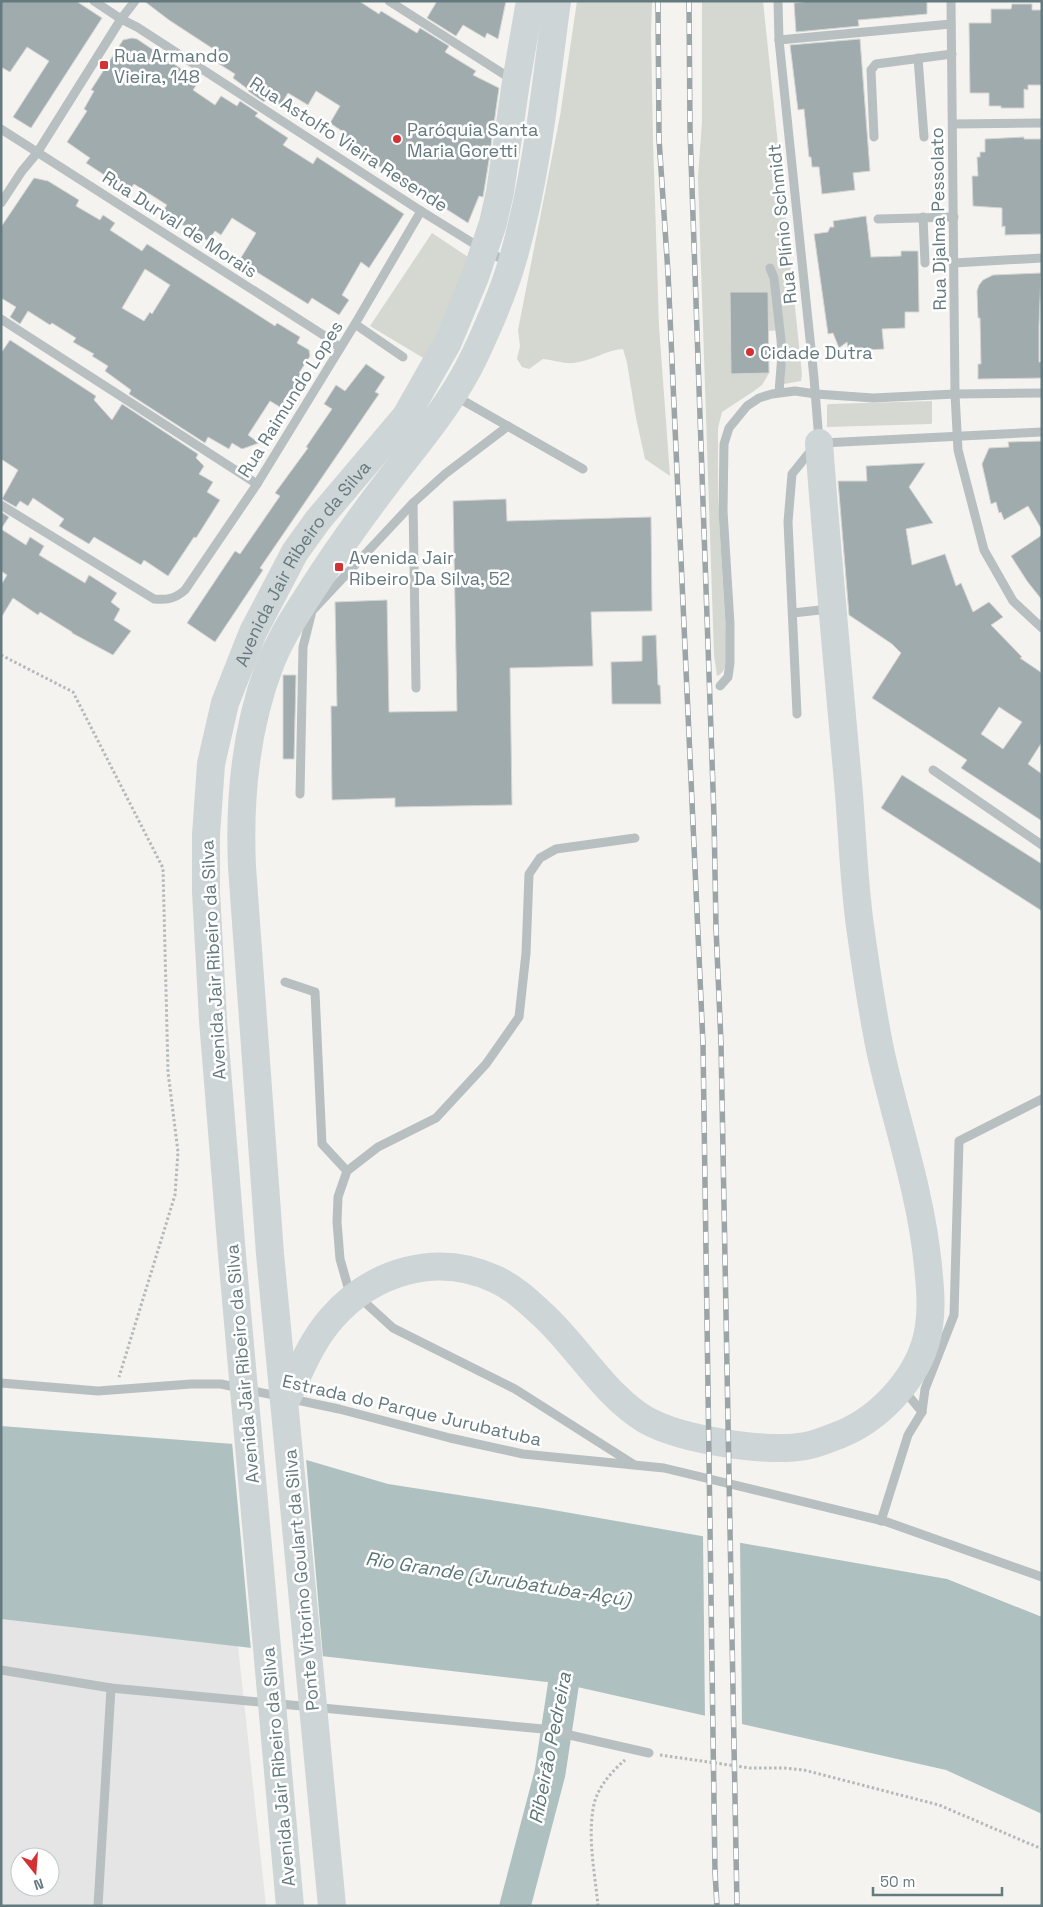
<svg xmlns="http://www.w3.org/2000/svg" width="1043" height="1907" font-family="'Space Grotesk',sans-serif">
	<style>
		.built { fill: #e4e5e4; fill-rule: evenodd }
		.green { fill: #d5d8d0 }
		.water { fill: #afc0c0 }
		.pier { fill: #f4f3f0 }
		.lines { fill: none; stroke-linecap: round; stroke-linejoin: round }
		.river { stroke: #afc0c0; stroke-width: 31 }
		.building { fill: #a0abad; stroke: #d5d5d3; fill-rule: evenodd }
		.path { stroke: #b5b9ba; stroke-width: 3; stroke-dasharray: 2.5 2.5; stroke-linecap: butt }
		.minor { stroke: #b8bfc0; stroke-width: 9 }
		.major { stroke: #ced5d6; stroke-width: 28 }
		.rail-casing { stroke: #9ba4a6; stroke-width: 5.5 }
		.rail { stroke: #fff; stroke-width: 4; stroke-dasharray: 11; stroke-linecap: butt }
		.poi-dot { fill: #d33134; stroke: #fff; stroke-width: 2 }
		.labels { text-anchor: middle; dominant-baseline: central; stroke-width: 5; stroke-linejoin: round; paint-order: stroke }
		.poi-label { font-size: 18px; fill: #657a7f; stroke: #fff; text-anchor: start }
		.street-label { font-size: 18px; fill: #657a7f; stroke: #fff }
		.water-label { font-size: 19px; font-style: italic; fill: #5c7676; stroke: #fff }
	</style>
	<rect width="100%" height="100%" fill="#f4f3f0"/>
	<!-- built -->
	<path class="built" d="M1,1619l237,27 28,260h-265zM20,1857h30v30h-30z"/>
	<!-- green -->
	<g class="green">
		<path d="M577,1h75l-1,33 2,106 6,186 11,150 -25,-17 -9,-41 -9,-55 -4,-14c-17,1 -31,12 -49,14 -10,1 -20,-3 -31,-4l-14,10 -7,-2 -5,-8 3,-13 -2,-16 42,-214z"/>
		<path d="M702,1h61l39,373 -1,7 -17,3 2,-29 -3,-25 -15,1 -37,43 38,-1 -7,12 -8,6 -32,21 -4,16v73l9,149c-1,10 0,22 -10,26l-3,-21 -16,-478 4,-55z"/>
		<path d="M432,233l39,26 -46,100 -55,-33z"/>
		<path d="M932,401v22l-1,1 -104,3v-22l2,-1z"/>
	</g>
	<!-- water -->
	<path class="water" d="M1,1426l258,20 129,38 154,24 405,71 95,38v197l-96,-44 -382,-86 -563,-65z"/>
	<!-- pier -->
	<g class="pier">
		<path d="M232,1442l27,2 47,14 17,200 -72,-8z"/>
		<path d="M703,1534l37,6 2,186 -37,-8z"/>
	</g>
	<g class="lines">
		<!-- river -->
		<path class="river" d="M515,1906l35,-133 20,-132"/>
	</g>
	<!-- building -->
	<g class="building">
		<path d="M1,1h75l26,17 -71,110 -18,-11 36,-56 -22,-14 -17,25 -9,-5z"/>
		<path d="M144,1h215l20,13 2,-3 36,22 3,-5 29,18 -4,6 31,19 -3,4 26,13 -8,57 -3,8 2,1 -7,43 -4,-1 -11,27 -128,-82 5,-8 -15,-10 10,-17 -24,-15 -8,14 -20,-12 -8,13 -13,-8 -3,4 -16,-11 1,-1 -16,-12 2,-4 -19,-12 5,-8 -52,-34z"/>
		<path d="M437,1h69l-8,38 -11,-6 -2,5 -22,-13 -7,11 -29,-18z"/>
		<path d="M811,1h116v13l-69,6 1,6 -63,6 -2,-29z"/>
		<path d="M1012,4h20v6h10v75h-14v5l-4,-1v19h-23v-2h-12v-13h-19l-1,-70h22v-14h20z"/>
		<path d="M132,38l5,1 62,42 -6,9 22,15 6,-9 16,10 3,-5 18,12 -3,3 33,22 -5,7 30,19 4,-7 87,57 -35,54 -8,-6 -19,33 7,5 -10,15 -27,-17 -4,6 -69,-43 17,-28 -24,-15 -11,17 -6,-4 -7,10 -46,-29 5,-7 -33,-21 -5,7 -43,-28 4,-5 -23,-16 20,-31 -3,-2 10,-18 -3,-1 32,-50z"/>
		<path d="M860,39l10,132 -17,2 2,17 -33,4 -3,-27h-7l-1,-10h-2l-5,-48 -6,1 -8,-65z"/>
		<path d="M1024,137v2h18v95l-37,1v-9l-3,1v-19l-29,-2 -1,-30h6l-1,-19h3v-5h5v-13z"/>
		<path d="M34,178l14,3 31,19 -3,6 24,14 3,-5 12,8 -5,7 32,21 5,-7 128,82 2,-3 23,14 -3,6 12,7 1,6 -11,17 2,1 -5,11 -16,22 -10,-6 -22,34 11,8 -17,6 -10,-6 -3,6 -21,-12 -3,6 -76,-49 2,-4 -26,-19 3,-5 -16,-10 2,-2 -21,-12 3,-4 -24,-15 -2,2 -22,-14 -8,13 -10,-7 6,-10 -15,-9v-71zM145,269l25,16 -18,29 -2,-2 -6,9 -22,-13z"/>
		<path d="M866,216l5,41 30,-1v-5h17l1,61h-14v16l-23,1 2,20 -36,2 -1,-9 -8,6 -6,-15 -5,1 -14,-100 14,-2 2,-5h4l-1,-6z"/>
		<path d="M1041,273l-2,53v36h3v16l-64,1v-15h3l-1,-46h-2l-1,-27 2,-6 4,-5 10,-5z"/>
		<path d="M730,292h38l1,81 -38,1z"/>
		<path d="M10,340l86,56 -2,4 18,20 10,-16 76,50 -2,4 8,8 -5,8 14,8 -6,10 13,8 -24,38 -2,-1 -26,39 -24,-16 -3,5 -47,-28 -5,7 -30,-18 5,-7 -31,-21 -5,8 -8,-5 -4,6 -14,-8 16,-29 -17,-11v-106z"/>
		<path d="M366,364l19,13 -10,15 4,2 -119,174 3,2 -48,72 -28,-19 48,-72 5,3 40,-58 -5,-3 33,-45 -2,-1 26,-38 -8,-5 12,-19 9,6z"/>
		<path d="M1042,441v89l-14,-24 -24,14 -3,-8 -2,1 -3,-11 -5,2 -9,-40 7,-16 20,-1 -1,-5z"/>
		<path d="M925,463l-16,24 24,36 -27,6 6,36 33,-11 11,32 5,-3 12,29 16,-10 14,15 -12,8 31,32 -2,1 22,15v69l-14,22 14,10v47l-81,-53 6,-8 -95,-62 29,-45 -9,-9 -43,-29 -11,-134h29l-1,-15zM999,707l23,15 -19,27 -22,-15z"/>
		<path d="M506,499l1,22 144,-4 1,94 -61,1 2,54 -83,2 2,137 -117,2v-9l-63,2 -1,-94h6l-2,-104 52,-2 2,112 68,-1 -4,-210z"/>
		<path d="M1,512l8,5 -8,12 25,16 4,-8 14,9 -5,9 46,28 4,-8 28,18 -6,9 9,7 -6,11 17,11 -18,24 -41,-22v-1l-32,-20 -2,3 -25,-17 -12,20v-33l6,-10 -6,-4z"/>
		<path d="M1042,535v65l-15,-19 -16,-25z"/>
		<path d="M656,635l2,50h2l1,19h-49l-1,-42 31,-1v-25z"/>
		<path d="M283,675h13l-2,84h-11z"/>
		<path d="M902,775l140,89v47l-161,-103z"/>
	</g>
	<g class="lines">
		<!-- path -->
		<g class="path">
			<path d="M1,655l72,37 90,176 5,204 10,80 -3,43 -56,182"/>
			<path d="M660,1755l90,13h34l20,2 135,35 103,44"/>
			<path d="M598,1906c-3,-33 -11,-69 -4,-102 4,-17 18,-33 31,-44"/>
		</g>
		<!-- minor -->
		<g class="minor">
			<path d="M94,1l27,18 16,8 284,184 63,39 24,12"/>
			<path d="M389,1l124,79"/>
			<path d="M778,1l1,39 35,338 5,63"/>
			<path d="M951,1l4,393 3,56 26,100 29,51 29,27"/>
			<path d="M779,40l172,-16"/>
			<path d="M918,58l6,79"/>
			<path d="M953,124l89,-1"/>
			<path d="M1,129l327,209 12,10"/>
			<path d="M874,137l-3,-67 5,-6 76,-10"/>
			<path d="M1,203l21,-32 15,-18 84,-134 14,-18"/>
			<path d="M923,217l2,46"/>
			<path d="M878,219l76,-2"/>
			<path d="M954,263l88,-5"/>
			<path d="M770,268l4,10 7,62 1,14 -3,38"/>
			<path d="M1,319l256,165"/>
			<path d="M355,324l48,33"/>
			<path d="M455,396l128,73"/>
			<path d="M822,443l220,-11"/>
			<path d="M413,503l3,185"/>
			<path d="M1,505l153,94c13,1 21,0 31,-9l72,-106 98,-160 66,-113"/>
			<path d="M793,613l36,-4"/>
			<path d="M720,686l8,-9 2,-14v-39l-7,-113 1,-67 5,-16 18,-22 12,-8 13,-4 23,-3 21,3 57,4 82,-4 87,-1"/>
			<path d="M797,714l-9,-192 4,-48 21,-26"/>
			<path d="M933,770l109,75"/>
			<path d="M300,794l3,-147 9,-36 101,-108 32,-29 63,-48"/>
			<path d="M285,982l30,10 7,152 25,27"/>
			<path d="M1,1383l97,8 93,-7h30l118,25 111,29 73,16 141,14 223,54 155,55"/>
			<path d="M922,1412l3,-23 29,-74 5,-174 83,-42"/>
			<path d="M633,1464l-118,-75 -122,-61 -45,-41 -8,-28 -3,-37 1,-25 9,-26 31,-24 58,-29 50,-54 33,-47 7,-64 3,-79 11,-16 16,-9 79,-11"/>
			<path d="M881,1521l27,-86 14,-23 -19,-23"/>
			<path d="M1,1670l110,18 432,41 106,24"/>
			<path d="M98,1906l13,-218"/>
		</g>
		<!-- major -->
		<g class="major">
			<path d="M285,1402c14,-29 25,-59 46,-83 41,-48 106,-67 164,-40 18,8 33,22 48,36 34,31 63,82 103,105 36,20 120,33 160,26 11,-2 23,-7 33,-11 43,-17 84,-62 90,-109 3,-20 1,-40 -1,-60 -7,-73 -31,-141 -47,-212 -9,-42 -15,-85 -21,-128 -7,-51 -8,-104 -13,-155 -10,-110 -20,-219 -28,-328"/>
			<path id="s1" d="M290,1906l-58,-651 -19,-235 -7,-128v-57l5,-71 14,-61 28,-71 42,-80 23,-32 88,-104 42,-74 27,-65 18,-54 7,-31 16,-110 14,-81"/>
			<path d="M332,1906l-62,-652 -28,-387c-3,-68 4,-141 29,-205 11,-27 27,-51 42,-74 23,-36 48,-71 74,-105 31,-41 66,-81 88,-128 14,-30 28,-61 37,-93 25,-84 33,-174 45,-261"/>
		</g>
		<!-- rail casing -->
		<g class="rail-casing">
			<g id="rail">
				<path d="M658,1l1,138 9,134 35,771 12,828 2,34"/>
				<path d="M689,1l1,129 24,687 2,111 5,115 16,863"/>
			</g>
		</g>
		<!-- rail -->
		<use href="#rail" class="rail"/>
	</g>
	<!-- markers -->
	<g class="poi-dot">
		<rect x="99" y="60" width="10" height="10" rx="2.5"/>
		<circle cx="397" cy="139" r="5"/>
		<circle cx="750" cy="352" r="5"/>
		<rect x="334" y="562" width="10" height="10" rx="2.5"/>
	</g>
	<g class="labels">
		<!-- poi labels -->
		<g class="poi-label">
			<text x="114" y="55">Rua Armando<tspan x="114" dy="21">Vieira, 148</tspan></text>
			<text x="407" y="129">Paróquia Santa<tspan x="407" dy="21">Maria Goretti</tspan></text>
			<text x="760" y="352">Cidade Dutra</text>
			<text x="349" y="557">Avenida Jair<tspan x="349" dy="21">Ribeiro Da Silva, 52</tspan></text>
		</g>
		<!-- street labels -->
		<g class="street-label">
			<text transform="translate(349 144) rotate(33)">Rua Astolfo Vieira Resende</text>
			<text transform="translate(938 219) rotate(-91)">Rua Djalma Pessolato</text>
			<text transform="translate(180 224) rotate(33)">Rua Durval de Morais</text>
			<text transform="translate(782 224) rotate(-96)">Rua Plínio Schmidt</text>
			<text transform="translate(290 399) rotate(-58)">Rua Raimundo Lopes</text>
			<text stroke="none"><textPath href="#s1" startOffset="1369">Avenida Jair Ribeiro da Silva</textPath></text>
			<text transform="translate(213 960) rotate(-93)">Avenida Jair Ribeiro da Silva</text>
			<text transform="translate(242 1364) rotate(-95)">Avenida Jair Ribeiro da Silva</text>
			<text transform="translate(412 1410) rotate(13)">Estrada do Parque Jurubatuba</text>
			<text transform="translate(301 1580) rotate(-95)">Ponte Vitorino Goulart da Silva</text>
			<text transform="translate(278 1767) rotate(-95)">Avenida Jair Ribeiro da Silva</text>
		</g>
		<!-- water labels -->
		<g class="water-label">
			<text transform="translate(498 1579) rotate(9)">Rio Grande (Jurubatuba-Açú)</text>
			<text transform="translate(550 1748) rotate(-79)">Ribeirão Pedreira</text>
		</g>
	</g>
	<!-- border -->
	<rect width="1043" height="1907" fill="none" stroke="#657a7f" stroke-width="5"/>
	<!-- north arrow -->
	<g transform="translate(35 1872) rotate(163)"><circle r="24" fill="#ffffff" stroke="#c1cacc"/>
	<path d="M0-4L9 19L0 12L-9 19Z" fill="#d33134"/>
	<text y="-8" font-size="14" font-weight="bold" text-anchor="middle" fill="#657a7f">N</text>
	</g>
	<!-- scale -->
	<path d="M873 1887v8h129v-8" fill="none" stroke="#657a7f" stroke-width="2.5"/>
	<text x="880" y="1887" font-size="15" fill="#657a7f" stroke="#ffffff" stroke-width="4" paint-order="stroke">50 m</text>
</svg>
